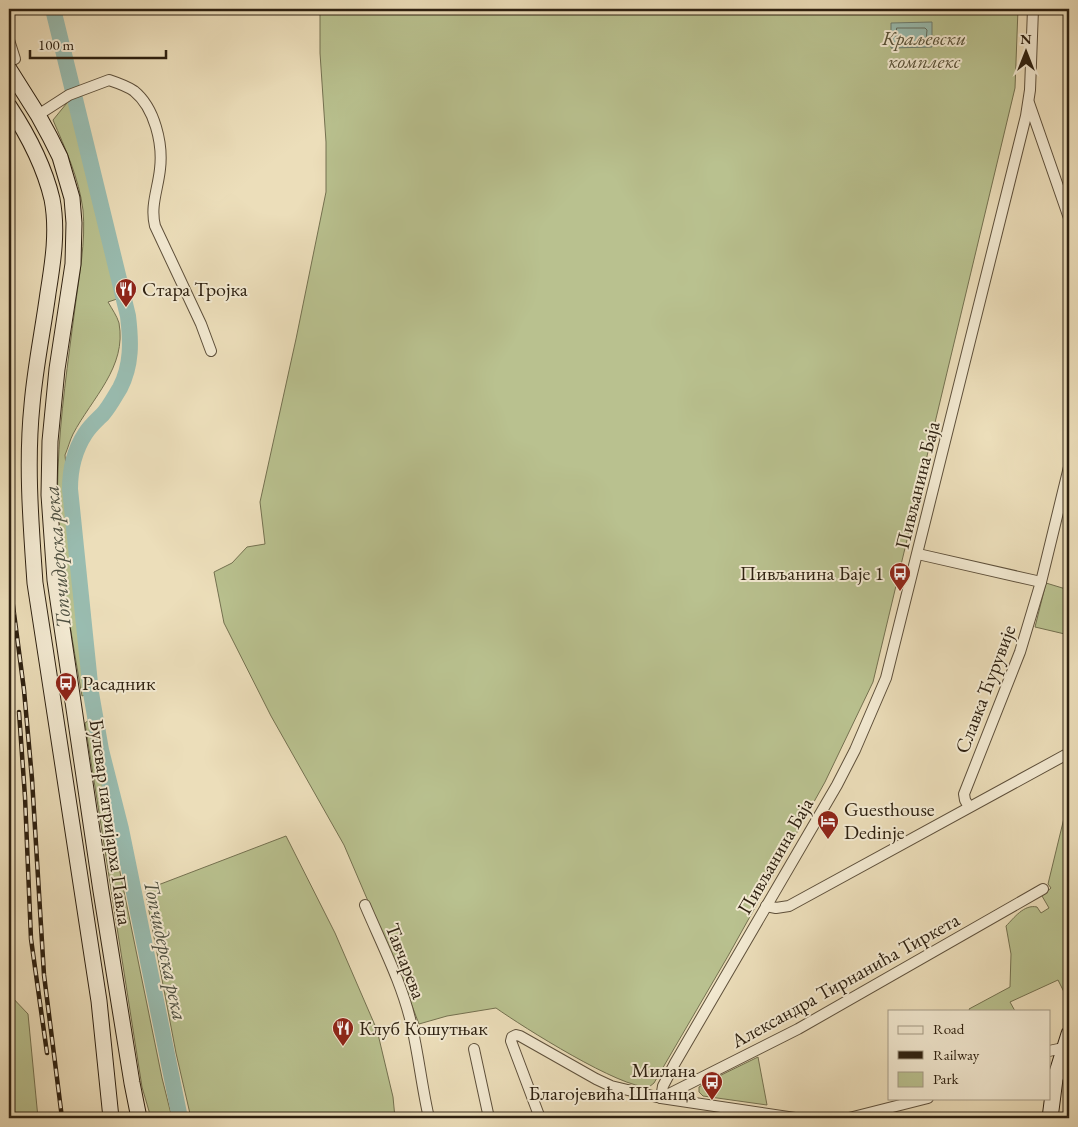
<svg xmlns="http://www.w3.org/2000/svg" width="1078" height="1127" font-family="'EB Garamond',serif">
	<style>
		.green { fill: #b9c18f; stroke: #747150 }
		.water { fill: #99bcb0; stroke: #6e7e70 }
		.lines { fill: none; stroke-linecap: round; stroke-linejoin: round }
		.shore { stroke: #646e60; stroke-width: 1 }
		.river { stroke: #99bcb0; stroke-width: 16 }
		.street-casing { stroke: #5e503b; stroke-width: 12 }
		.secondary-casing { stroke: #2e2111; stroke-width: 17 }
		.street { stroke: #f3ead2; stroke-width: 10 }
		.secondary { stroke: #f3ead2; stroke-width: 15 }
		.rail-casing { stroke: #2e2111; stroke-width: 4.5 }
		.rail { stroke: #f3ead2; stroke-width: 2.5; stroke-dasharray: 8; stroke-linecap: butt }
		.labels { text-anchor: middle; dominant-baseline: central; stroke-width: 4; stroke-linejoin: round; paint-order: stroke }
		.park-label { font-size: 20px; font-style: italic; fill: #585137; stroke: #f3ead2 }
		.poi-label { font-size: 20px; fill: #2e2111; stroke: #f3ead2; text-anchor: start }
		.street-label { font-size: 20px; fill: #2e2111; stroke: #f3ead2 }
		.water-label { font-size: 21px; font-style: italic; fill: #4e5041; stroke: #f3ead2 }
	</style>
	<rect width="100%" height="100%" fill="#ecdeba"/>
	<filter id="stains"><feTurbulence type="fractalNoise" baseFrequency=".004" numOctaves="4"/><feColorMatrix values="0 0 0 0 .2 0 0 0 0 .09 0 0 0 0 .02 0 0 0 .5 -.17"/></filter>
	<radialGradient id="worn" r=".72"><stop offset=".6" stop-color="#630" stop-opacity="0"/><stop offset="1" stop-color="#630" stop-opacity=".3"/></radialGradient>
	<!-- green -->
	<g class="green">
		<path d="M320,9h698l-3,79 -142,594 -48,100 -97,174 -74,127 -5,4c-28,2 -126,-60 -153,-79l-49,8 -28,8 -13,-34 -62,-145 -73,-129 -47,-93 -10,-51 18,-9 15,-16 18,-3 -5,-42 36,-163 30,-147v-50l-6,-89z"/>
		<path d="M71,98l49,200 -12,4c4,7 9,14 11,21 8,44 -27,75 -46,111 -3,6 -5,14 -8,21l22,239 -5,2c-13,-75 -27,-151 -24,-226 2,-55 10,-108 17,-162 4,-31 11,-67 8,-98 -4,-32 -18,-62 -30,-90z"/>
		<path d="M1046,583l23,7v45l-34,-8z"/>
		<path d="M89,720l73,358 10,40h-21l-9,-31 -57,-364z"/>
		<path d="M1069,815v187l-11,-22 -48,22 5,9h-45l-1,-2 41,-22 1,-33 -5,-28c8,-8 18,-22 31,-19l4,6 8,-5 -7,-12 9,-8 -3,-4 16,-66z"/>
		<path d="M286,836l49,97 42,97 16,67 2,21h-204l-15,-65 -31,-163z"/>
		<path d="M9,994l19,20 10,104h-29z"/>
		<path d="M758,1057l9,48 -64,-9 -4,-4v-5l8,-5z"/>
	</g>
	<!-- water -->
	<path class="water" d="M932,22v25l-41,1v-25z"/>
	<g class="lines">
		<!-- shore -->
		<path class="shore" d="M897,28h28l2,2 -1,11 -2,1h-27l-1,-2z"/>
		<!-- river -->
		<path class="river" d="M53,9l75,307c3,25 4,49 -8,72 -5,8 -10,18 -17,26 -6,6 -13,12 -18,20 -11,17 -15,36 -15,55l21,204 10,57 20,79 59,289"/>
		<!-- street casing -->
		<g class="street-casing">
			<g id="street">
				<path d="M9,40l6,19"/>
				<path d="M1029,103l40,115"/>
				<path d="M38,115l31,-20 40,-15c9,3 18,6 25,11 21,17 29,53 26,78 -2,20 -10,37 -5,57l46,98 10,27"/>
				<path d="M918,554l123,28"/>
				<path d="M969,807l-4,-7 -1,-6 56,-142 21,-70 28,-115"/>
				<path d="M365,905c17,40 38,80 47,122 7,31 10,61 17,91"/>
				<path d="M766,906l10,2 13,-2 280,-153"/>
				<path d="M474,1049l15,69"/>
				<path d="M1049,1051l19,-4"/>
				<path d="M661,1098l2,-12 12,-23 162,-278 18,-35 31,-72 140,-562 4,-26 3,-81"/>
				<path d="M661,1098l137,-69 245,-140"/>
				<path d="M540,1118l-29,-77 1,-4 4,-2 4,1 76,43 15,7 50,12 134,20"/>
				<path d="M849,1118l79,-20"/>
			</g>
		</g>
		<!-- secondary casing -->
		<g class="secondary-casing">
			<g id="secondary">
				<path d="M9,69l29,46 12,22 10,20 12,41 2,25 -1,41 -16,105 -7,72 -1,54 6,85 46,311 31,192 7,35"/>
				<path d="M9,106c19,29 35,59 43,93 6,31 1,63 -4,94 -5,37 -13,75 -16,112 -6,59 -1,120 3,178l64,418 12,117"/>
				<path d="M1050,1118l5,-39 14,-45"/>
			</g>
		</g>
		<!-- street -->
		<use href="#street" class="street"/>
		<!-- secondary -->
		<use href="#secondary" class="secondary"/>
		<!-- rail casing -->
		<g class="rail-casing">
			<g id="rail">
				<path d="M9,575l15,115 8,89 12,196 18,143"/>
				<path d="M19,712l6,85 6,142 16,114"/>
			</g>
		</g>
		<!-- rail -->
		<use href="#rail" class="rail"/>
	</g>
	<!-- icons -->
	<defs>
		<g id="restaurant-pin" transform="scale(1.125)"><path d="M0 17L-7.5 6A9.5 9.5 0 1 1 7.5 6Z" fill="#8f2418" stroke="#f3ead2"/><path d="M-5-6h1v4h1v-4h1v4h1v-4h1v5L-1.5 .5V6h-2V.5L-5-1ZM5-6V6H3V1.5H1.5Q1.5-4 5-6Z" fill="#fff"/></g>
		<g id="bus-pin" transform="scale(1.125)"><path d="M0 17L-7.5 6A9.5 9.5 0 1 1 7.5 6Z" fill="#8f2418" stroke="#f3ead2"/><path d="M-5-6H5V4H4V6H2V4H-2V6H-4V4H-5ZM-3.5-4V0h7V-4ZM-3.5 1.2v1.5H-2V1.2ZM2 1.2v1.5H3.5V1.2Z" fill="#fff"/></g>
		<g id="hotel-pin" transform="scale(1.125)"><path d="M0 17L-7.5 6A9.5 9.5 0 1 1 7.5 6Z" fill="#8f2418" stroke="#f3ead2"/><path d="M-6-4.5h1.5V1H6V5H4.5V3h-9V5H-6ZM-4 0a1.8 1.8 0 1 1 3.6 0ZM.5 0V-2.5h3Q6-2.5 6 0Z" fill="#fff"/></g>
	</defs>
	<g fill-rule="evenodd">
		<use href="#restaurant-pin" x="126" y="289"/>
		<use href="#bus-pin" x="900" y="573"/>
		<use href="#bus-pin" x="66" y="683"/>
		<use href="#hotel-pin" x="828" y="821"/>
		<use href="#restaurant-pin" x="343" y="1028"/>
		<use href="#bus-pin" x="712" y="1082"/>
	</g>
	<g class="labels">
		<!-- park labels -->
		<g class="park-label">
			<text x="924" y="38">Краљевски<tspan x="924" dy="23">комплекс</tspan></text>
		</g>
		<!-- poi labels -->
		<g class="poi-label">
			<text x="142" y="289">Стара Тројка</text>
			<text x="884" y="573" text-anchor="end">Пивљанина Баје 1</text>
			<text x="82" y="683">Расадник</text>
			<text x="844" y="809">Guesthouse<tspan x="844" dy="23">Dedinje</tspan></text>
			<text x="359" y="1028">Клуб Кошутњак</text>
			<text x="696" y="1070" text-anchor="end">Милана<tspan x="696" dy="23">Благојевића Шпанца</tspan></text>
		</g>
		<!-- street labels -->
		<g class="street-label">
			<text transform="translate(917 485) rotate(-76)">Пивљанина Баја</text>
			<text transform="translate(985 689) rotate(-69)">Славка Ћурувије</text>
			<text transform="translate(111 822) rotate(82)">Булевар патријарха Павла</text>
			<text transform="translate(775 856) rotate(-60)">Пивљанина Баја</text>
			<text transform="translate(406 961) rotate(69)">Тавчарева</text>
			<text transform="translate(845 980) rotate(-29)">Александра Тирнанића Тиркета</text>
		</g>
		<!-- water labels -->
		<g class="water-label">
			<text transform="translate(57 557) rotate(-95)">Топчидерска река</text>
			<text transform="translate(166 950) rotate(78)">Топчидерска река</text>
		</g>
	</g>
	<!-- margin -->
	<rect width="1078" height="1127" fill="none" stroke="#ecdeba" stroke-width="30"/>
	<rect x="10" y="10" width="1058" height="1107" fill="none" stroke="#2e2111" stroke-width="2.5"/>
	<rect x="15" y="15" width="1048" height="1097" fill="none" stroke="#2e2111"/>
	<!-- legend -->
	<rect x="888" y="1010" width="162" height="90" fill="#f3ead2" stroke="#a49a85"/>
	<rect x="898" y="1026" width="25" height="8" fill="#f3ead2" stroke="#a49a85"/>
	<text x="933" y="1034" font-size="15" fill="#2e2111">Road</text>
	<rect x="898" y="1051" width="25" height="8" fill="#2e2111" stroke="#a49a85"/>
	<text x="933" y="1060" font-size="15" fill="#2e2111">Railway</text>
	<rect x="898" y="1072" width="25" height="15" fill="#b9c18f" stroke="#a49a85"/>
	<text x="933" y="1084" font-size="15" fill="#2e2111">Park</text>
	<!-- north arrow -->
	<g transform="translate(1026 52)" stroke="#f3ead2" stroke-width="4" paint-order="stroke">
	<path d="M0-4L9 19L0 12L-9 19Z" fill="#2e2111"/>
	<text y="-8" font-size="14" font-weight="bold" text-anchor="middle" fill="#2e2111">N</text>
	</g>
	<!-- scale -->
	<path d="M30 50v8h136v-8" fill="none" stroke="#2e2111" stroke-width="2.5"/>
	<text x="38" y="50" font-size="15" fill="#2e2111" stroke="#f3ead2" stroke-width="4" paint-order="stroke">100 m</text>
	<rect width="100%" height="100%" filter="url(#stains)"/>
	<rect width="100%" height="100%" fill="url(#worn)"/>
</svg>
